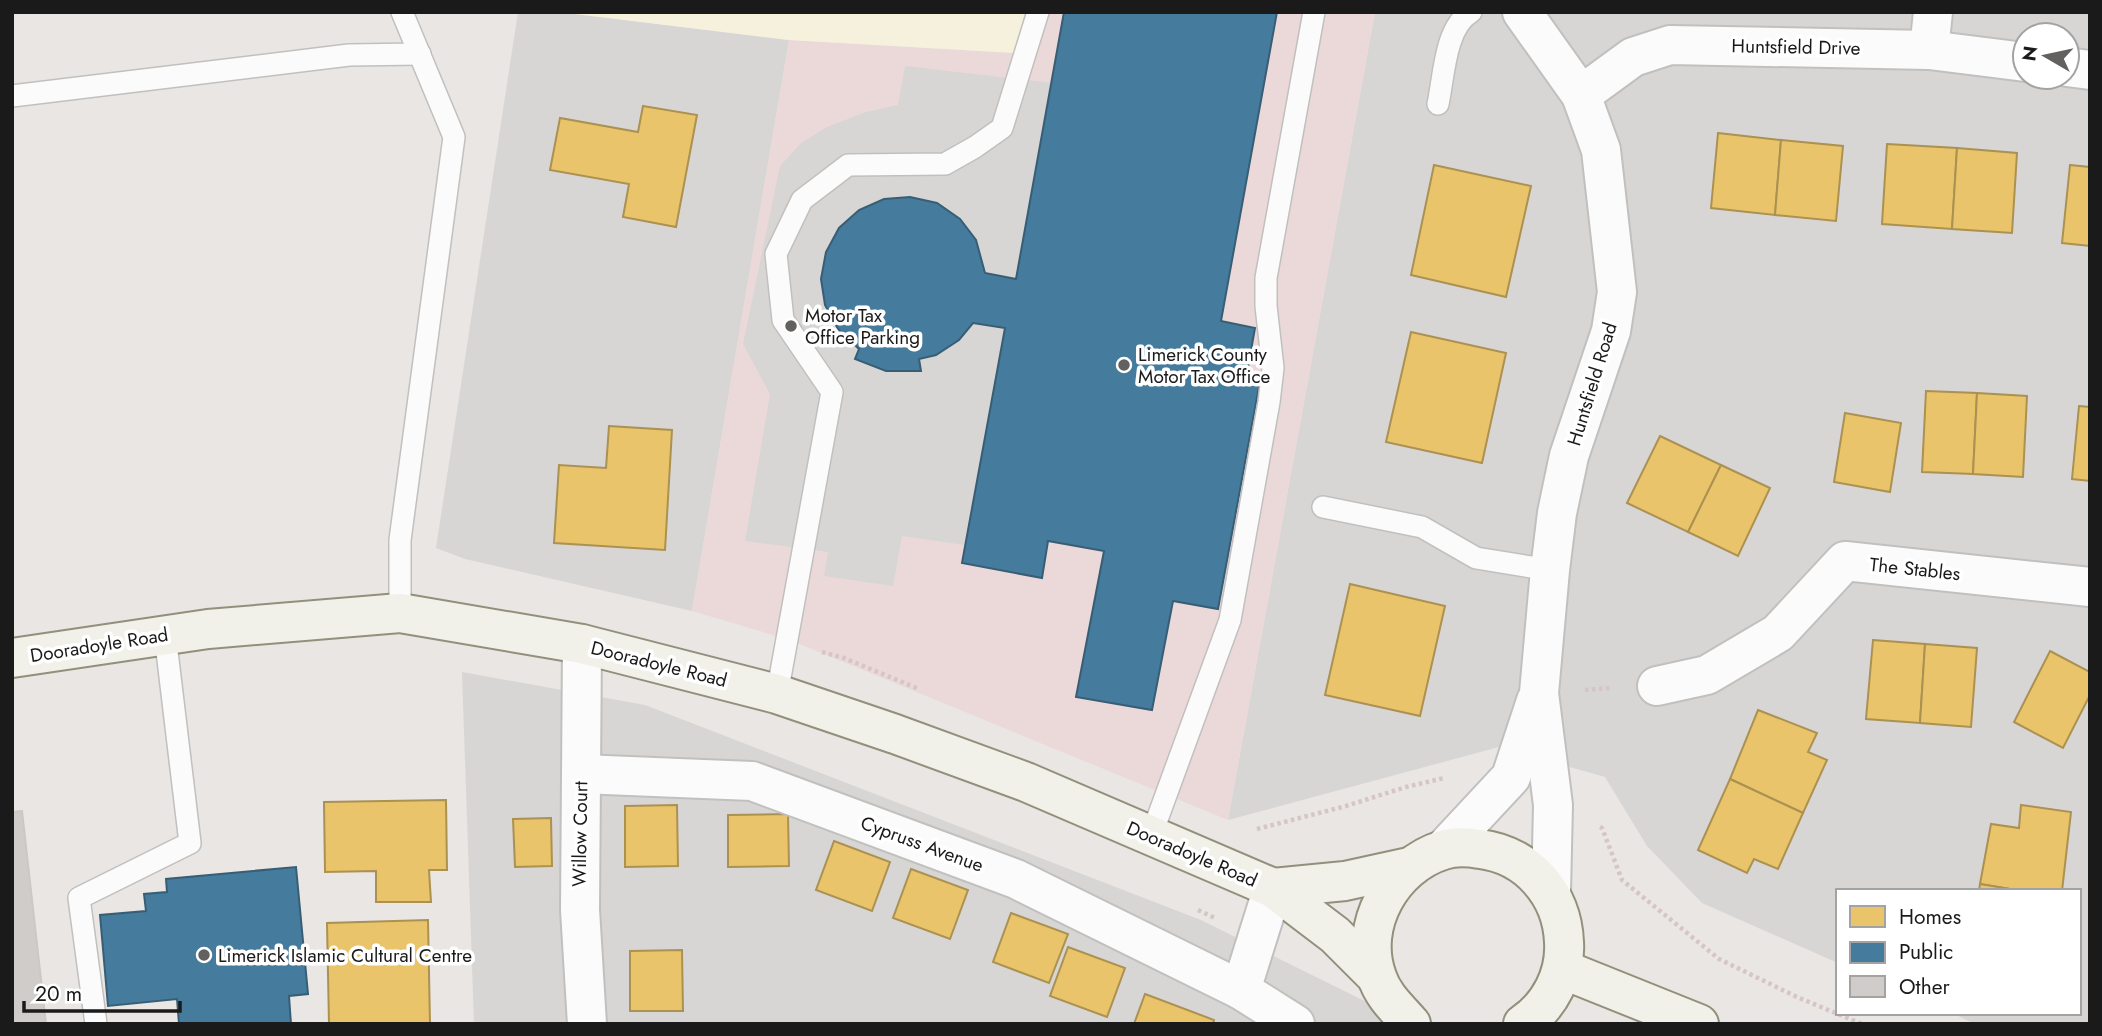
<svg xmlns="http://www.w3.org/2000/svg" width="2102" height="1036" font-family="Jost,sans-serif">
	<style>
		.residential { fill: #d8d6d4; fill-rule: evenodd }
		.commercial { fill: #ebd9d9 }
		.education { fill: #f5f1dc }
		.religious { fill: #d7d6d4 }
		.homes { fill: #e9c46a; stroke: #ab9152; stroke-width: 2 }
		.public { fill: #457b9d; stroke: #385e76; stroke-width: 2 }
		.building { fill: #d0ccca; stroke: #ccc8c4; stroke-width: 2 }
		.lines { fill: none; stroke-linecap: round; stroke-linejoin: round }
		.lane-casing { stroke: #c1c0bf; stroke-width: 24 }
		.street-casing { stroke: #c1c0bf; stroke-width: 42 }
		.secondary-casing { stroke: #92907c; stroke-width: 42 }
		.path { stroke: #d5c5c4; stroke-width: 4.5; stroke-dasharray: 3.5 3.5; stroke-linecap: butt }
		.lane { stroke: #fcfbfb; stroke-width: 21 }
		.street { stroke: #fcfbfb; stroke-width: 38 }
		.secondary { stroke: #f2f1e9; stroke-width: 38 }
		.poi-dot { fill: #626160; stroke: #fff; stroke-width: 2.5 }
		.labels { text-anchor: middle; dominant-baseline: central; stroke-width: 7; stroke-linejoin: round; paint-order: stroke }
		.street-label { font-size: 19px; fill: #1a1a1a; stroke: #fff }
		.poi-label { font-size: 19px; fill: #1a1a1a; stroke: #fff; text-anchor: start }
	</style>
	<rect width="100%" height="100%" fill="#e9e6e3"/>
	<!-- residential -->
	<g class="residential">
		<path d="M518,12h41l230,28 -97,571 -227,-52 -29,-11z"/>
		<path d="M1375,12h715v1012h-115l-23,-11h127v-122h-241v72l-136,-60 -55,-57 -42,-69 -106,-30 -271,73zM2025,35h42v42h-42z"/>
		<path d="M462,672l183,33 556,215 210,104h-937z"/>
	</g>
	<!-- commercial -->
	<path class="commercial" d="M1025,12h350l-147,808 -438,-180 -98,-29 97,-571 225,13z"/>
	<!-- education -->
	<path class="education" d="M559,12h466l-10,41 -226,-13z"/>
	<!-- religious -->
	<path class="religious" d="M905,66l147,17 -36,196 -31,-6 -9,-33 -16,-21 -76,-20 -25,11 -20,18 -13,24 -5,27 4,26 13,24 21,20 -3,10 30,12h34l-1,-12 17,-4 23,-14 14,-18 32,5 -40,217 -63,-9 -9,50 -69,-10 4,-24 -83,-11 25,-147 -27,-50 37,-178 21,-23 26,-16 39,-15 32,-7z"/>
	<!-- homes -->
	<g class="homes">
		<path d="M643,106l54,9 -21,112 -53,-10 6,-33 -79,-14 10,-52 78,14z"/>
		<path d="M1718,133l63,7 -6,75 -64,-7z"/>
		<path d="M1781,140l62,6 -7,75 -61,-6z"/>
		<path d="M1887,144l70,4 -5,81 -70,-5z"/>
		<path d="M1957,148l60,5 -5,80 -60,-4z"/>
		<path d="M1434,165l97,21 -25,111 -95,-22z"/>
		<path d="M2070,165l20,2v79l-28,-3z"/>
		<path d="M1411,332l95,21 -24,110 -96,-21z"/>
		<path d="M1926,391l51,2 -4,81 -51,-2z"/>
		<path d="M1977,393l50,3 -4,81 -50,-3z"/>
		<path d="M2079,406l11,1v74l-18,-2z"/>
		<path d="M1845,413l56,10 -11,69 -56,-10z"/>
		<path d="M609,426l63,4 -7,120 -111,-7 5,-78 47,3z"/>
		<path d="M1660,436l61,29 -33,67 -61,-29z"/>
		<path d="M1721,465l49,23 -32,68 -50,-24z"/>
		<path d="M1350,584l95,22 -25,110 -95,-21z"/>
		<path d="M1873,640l52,4 -5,79 -54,-4z"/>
		<path d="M1925,644l52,4 -6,79 -51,-4z"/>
		<path d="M2050,651l40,21v23l-27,53 -49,-26z"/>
		<path d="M1758,710l59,23 -9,19 19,8 -24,53 -73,-34z"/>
		<path d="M1730,779l73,34 -25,56 -24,-10 -7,14 -49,-23z"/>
		<path d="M446,800l1,70h-18l2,32h-55v-31l-51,1 -1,-70z"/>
		<path d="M677,805l1,61 -53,1v-61z"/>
		<path d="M2021,805l50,7 -9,79h-40l-42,-7 11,-60 28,4z"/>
		<path d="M788,814l1,52 -61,1v-52z"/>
		<path d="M551,818l1,48 -37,1 -2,-48z"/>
		<path d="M834,841l56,21 -18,49 -56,-21z"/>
		<path d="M911,869l57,21 -18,49 -57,-21z"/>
		<path d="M1980,884l42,7h-43z"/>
		<path d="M1011,913l57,21 -19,49 -56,-21z"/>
		<path d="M428,920l2,104h-101l-2,-101z"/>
		<path d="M1068,947l57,21 -18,49 -57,-21z"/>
		<path d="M682,950l1,61h-53v-60z"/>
		<path d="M1145,994l69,26 -1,4h-79z"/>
	</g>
	<!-- public -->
	<g class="public">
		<path d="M1064,12h213l-56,309 34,7 -8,45 14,3 -43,233 -45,-8 -21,109 -76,-13 28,-146 -56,-10 -6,37 -80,-15 43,-235 -32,-5 -14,17 -23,15 -17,4 2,12h-35l-31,-12 4,-10 -21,-20 -13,-24 -4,-26 5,-27 13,-24 20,-18 25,-11 26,-2 27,6 23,16 16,21 9,33 31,6z"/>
		<path d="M296,867l12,127 -19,2 2,28h-112l-2,-25 -69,7 -8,-91 46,-4 -2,-17 23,-2 -1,-13z"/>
	</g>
	<!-- building -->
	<path class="building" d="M22,811l24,213h-34v-212z"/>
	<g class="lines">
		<!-- lane casing -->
		<g class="lane-casing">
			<g id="lane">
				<path d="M12,96l337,-41 71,-1"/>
				<path d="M1438,104c6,-28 7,-77 33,-92"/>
				<path d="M1323,507l99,20 54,31 74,12"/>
				<path d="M400,613v-73l54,-403 -52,-125"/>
				<path d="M777,694l55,-302 -49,-72 -7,-66 26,-54 46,-35 97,-1 30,-17 27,-19 36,-116"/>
				<path d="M1151,836l79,-216 39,-218 4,-34 -7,-62v-28l48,-266"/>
				<path d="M96,1024l-17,-126 111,-55 -25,-208"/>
			</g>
		</g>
		<!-- street casing -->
		<g class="street-casing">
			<g id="street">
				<path d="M1522,12l59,83 20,55 16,142 -6,39 -42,125 -12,57 -7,57 -11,123 14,112 -2,88"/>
				<path d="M1929,50l4,-38"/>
				<path d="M2067,67l23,3"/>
				<path d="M1581,95l52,-38 37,-12 259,5 96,12"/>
				<path d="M582,644l-2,266 7,114"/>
				<path d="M1657,686l50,-11 71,-42 67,-72 245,26"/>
				<path d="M581,774l171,7 264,98 225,111 54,34"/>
				<path d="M1443,850l68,-73 25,-76"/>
				<path d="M1241,990l32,-102"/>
			</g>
		</g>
		<!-- secondary casing -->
		<g class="secondary-casing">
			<g id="secondary">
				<path d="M12,658l196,-29 192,-16 182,31 195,50 118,40 131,48 247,106 62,47 41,41"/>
				<path d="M1273,888l72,-7 64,-14"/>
				<path d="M1562,969l137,55"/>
				<path d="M1411,1024c-13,-15 -28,-28 -34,-47 -19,-52 15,-111 66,-127 12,-4 25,-3 37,-1 48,6 82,45 84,93 2,32 -14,64 -41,82"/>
			</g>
		</g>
		<!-- path -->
		<g class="path">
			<path d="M822,652l22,6 75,31"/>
			<path d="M1585,690l26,-2"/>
			<path d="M1600,827l2,1 20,52 97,79 78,38 65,27"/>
			<path d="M1257,829l89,-23 60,-19 38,-9"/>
			<path d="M1198,910l17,8"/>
		</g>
		<!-- lane -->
		<use href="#lane" class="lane"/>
		<!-- street -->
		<use href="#street" class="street"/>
		<!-- secondary -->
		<use href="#secondary" class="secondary"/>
	</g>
	<!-- markers -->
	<g class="poi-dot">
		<circle cx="791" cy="326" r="7"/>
		<circle cx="1124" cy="365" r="7"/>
		<circle cx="204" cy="955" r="7"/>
	</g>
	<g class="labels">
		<!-- street labels -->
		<g class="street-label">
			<text transform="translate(1796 47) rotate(1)">Huntsfield Drive</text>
			<text transform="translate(1592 384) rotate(-73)">Huntsfield Road</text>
			<text transform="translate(1915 569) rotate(6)">The Stables</text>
			<text transform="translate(99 645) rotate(-9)">Dooradoyle Road</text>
			<text transform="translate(659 664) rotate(14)">Dooradoyle Road</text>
			<text transform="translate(580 834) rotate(-89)">Willow Court</text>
			<text transform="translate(922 844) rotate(20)">Cypruss Avenue</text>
			<text transform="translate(1192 854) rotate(23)">Dooradoyle Road</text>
		</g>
		<!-- poi labels -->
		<g class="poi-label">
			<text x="805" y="315">Motor Tax<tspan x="805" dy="22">Office Parking</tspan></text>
			<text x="1138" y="354">Limerick County<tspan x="1138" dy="22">Motor Tax Office</tspan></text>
			<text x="218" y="955">Limerick Islamic Cultural Centre</text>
		</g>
	</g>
	<!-- border -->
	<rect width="2102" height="1036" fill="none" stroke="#1a1a1a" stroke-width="28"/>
	<!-- legend -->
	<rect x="1836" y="889" width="245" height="126" fill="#ffffff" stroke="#a3a3a3" stroke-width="2"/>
	<rect x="1850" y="906" width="35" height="21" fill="#e9c46a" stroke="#a3a3a3" stroke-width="2"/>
	<text x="1899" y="924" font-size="21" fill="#1a1a1a">Homes</text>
	<rect x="1850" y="942" width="35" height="21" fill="#457b9d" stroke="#a3a3a3" stroke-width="2"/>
	<text x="1899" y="959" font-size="21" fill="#1a1a1a">Public</text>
	<rect x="1850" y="976" width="35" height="21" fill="#d0ccca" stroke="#a3a3a3" stroke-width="2"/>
	<text x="1899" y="994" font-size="21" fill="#1a1a1a">Other</text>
	<!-- north arrow -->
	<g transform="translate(2046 56) rotate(279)"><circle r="33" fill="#ffffff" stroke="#a3a3a3" stroke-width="2"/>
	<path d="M0-5L12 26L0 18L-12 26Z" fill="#626160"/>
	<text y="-10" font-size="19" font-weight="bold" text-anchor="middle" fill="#1a1a1a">N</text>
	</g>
	<!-- scale -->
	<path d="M24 1001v10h156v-10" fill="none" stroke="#1a1a1a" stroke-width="3.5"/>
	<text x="35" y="1001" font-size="21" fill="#1a1a1a" stroke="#ffffff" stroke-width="5" paint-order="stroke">20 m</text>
</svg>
